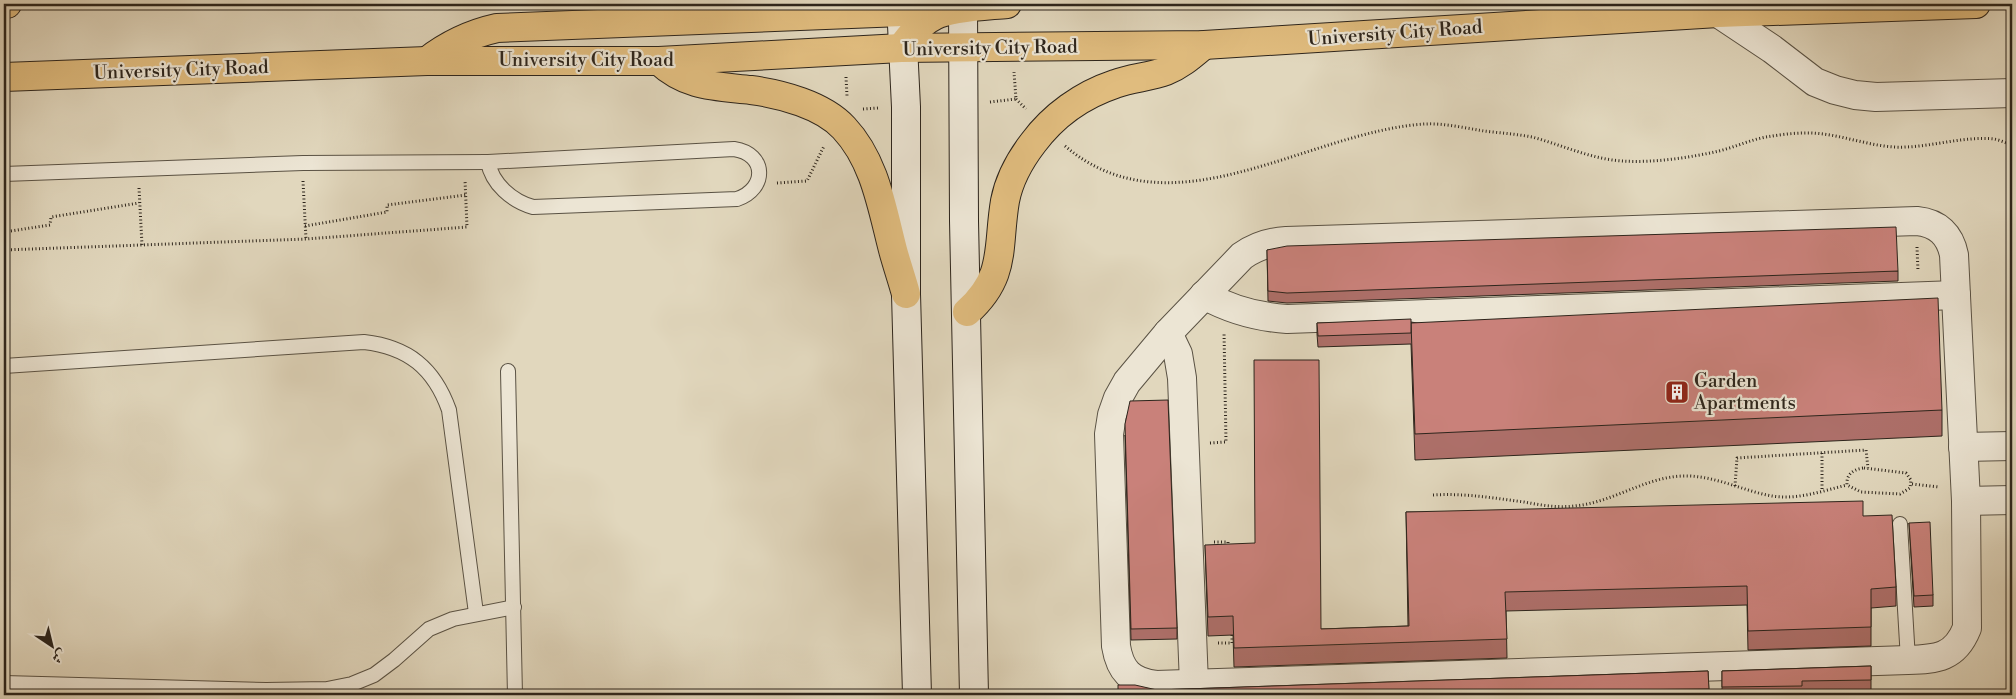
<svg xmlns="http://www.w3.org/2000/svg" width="2016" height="699" font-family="'Libre Bodoni',Amiri,serif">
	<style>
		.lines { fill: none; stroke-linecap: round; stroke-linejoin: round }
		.lane-casing { stroke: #5a5244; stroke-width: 16 }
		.street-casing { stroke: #5a5244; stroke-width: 30 }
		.secondary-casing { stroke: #2d251c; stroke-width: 30 }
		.primary-casing { stroke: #2d251c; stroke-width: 30 }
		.path { stroke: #2d251c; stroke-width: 3; stroke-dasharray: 1 2.5; stroke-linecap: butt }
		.lane { stroke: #ece5d4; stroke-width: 14 }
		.street { stroke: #ece5d4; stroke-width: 28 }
		.secondary { stroke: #ece5d4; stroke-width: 28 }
		.primary { stroke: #e0bc7e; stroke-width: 28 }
		.wall { fill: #ad6f69; stroke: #2d251c }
		.building { fill: #c9817a; stroke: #2d251c }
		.labels { text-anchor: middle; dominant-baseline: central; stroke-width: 4.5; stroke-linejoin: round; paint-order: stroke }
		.street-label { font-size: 19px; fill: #2d251c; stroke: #ece5d4 }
		.poi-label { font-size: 19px; fill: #2d251c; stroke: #ece5d4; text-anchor: start }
	</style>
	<rect width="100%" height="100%" fill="#e1d7bd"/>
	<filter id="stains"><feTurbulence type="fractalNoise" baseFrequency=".004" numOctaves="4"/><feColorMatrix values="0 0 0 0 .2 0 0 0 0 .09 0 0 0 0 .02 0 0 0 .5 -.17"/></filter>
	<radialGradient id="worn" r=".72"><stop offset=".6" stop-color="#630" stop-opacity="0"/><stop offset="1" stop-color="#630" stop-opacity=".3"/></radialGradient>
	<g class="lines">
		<!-- lane casing -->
		<g class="lane-casing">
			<g id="lane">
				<path d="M734,149c33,5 33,40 3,50l-204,8c-21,-6 -41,-23 -45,-45z"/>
				<path d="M4,174l299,-11 185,-1"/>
				<path d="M4,366l360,-24c44,5 70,26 85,68l27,203"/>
				<path d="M508,371l7,324"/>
				<path d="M1900,524l8,136"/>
				<path d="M4,683l262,7 61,-1 25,-5 22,-9 20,-15 35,-31 24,-10 61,-12"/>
			</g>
		</g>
		<!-- street casing -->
		<g class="street-casing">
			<g id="street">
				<path d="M1718,13l54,36 43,33 20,8 20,5 21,2 136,-4"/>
				<path d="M1917,221c21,2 33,14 37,34l12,246 1,127c-12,30 -30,31 -59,32l-752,25c-25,-3 -36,-14 -40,-39l-7,-212 3,-19 6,-17 9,-16 41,-49 74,-77c14,-10 27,-14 44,-15z"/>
				<path d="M1204,295c27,15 52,22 83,24l669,-24"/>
				<path d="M1168,333l10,21 4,24 12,306"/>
				<path d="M1963,447l49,-1"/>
				<path d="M1966,501l46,-1"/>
			</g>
		</g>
		<!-- secondary casing -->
		<g class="secondary-casing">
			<g id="secondary">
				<path d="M963,4l1,217 10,474"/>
				<path d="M902,25l4,82v187l11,401"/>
			</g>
		</g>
		<!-- primary casing -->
		<g class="primary-casing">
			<g id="primary">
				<path d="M4,4h3"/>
				<path d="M901,48c9,-12 19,-25 33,-32 17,-9 54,-10 73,-12"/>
				<path d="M427,61c22,-17 43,-27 70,-33l405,-16 21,-8"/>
				<path d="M659,61c28,26 56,25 92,29 30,4 72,15 93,38 31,33 38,80 49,122 4,15 9,29 13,44"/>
				<path d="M4,77l423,-16h232l242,-13 303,-3 514,-32 258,-9"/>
				<path d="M967,312c40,-36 30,-64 38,-111 4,-21 15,-41 28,-58 20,-27 49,-48 82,-59 16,-6 35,-7 51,-13 15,-6 26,-16 38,-26"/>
			</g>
		</g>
		<!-- path -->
		<g class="path">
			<path d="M846,77l1,19"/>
			<path d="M1016,99l10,10"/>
			<path d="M990,102l26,-3 -2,-27"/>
			<path d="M863,109l16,-1"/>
			<path d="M1065,146c107,91 243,-15 360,-22 19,-1 40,4 59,7 16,2 32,3 48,6 30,8 59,22 90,24 31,2 66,-3 97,-10 16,-4 31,-11 47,-14 12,-2 26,-4 39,-4 34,-1 67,16 101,14 29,-1 59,-11 88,-8 6,1 12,4 18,6"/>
			<path d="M303,181l3,58"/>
			<path d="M777,183l30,-2 17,-35"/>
			<path d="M139,188l3,57"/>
			<path d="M305,226l82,-14v-7l79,-10"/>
			<path d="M4,232l46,-7 1,-8 88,-14"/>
			<path d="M1917,247l1,24"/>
			<path d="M4,250l302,-11 161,-12 -2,-47"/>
			<path d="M1210,443l16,-1 -2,-110"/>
			<path d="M1822,453v38"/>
			<path d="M1864,468l42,5 5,7 -1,8 -10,6 -39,-2 -14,-7c-1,-11 7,-16 17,-17z"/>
			<path d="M1912,484l27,3"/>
			<path d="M1735,486l2,-28 129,-8 2,18"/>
			<path d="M1433,495c31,-2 61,3 91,7 16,3 33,6 50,4 38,-3 71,-29 109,-30 31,-1 60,15 89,20 26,4 50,-5 75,-11"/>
			<path d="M1214,542h14v5"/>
			<path d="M1218,643h14v-10"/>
		</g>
		<!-- lane -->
		<use href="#lane" class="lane"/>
		<!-- street -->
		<use href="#street" class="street"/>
		<!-- secondary -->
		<use href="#secondary" class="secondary"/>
		<!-- primary -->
		<use href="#primary" class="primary"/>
	</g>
	<!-- wall -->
	<g class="wall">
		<path d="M1267,250l631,21v10l-611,22 -19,-2z"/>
		<path d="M1411,322l531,88v26l-527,24 -4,-116 -93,3 -1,-13v-11z"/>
		<path d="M1125,435l52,193v11l-46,1z"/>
		<path d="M1406,512l457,4 33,71v19l-25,2v38l-123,4 -1,-45 -241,6 1,47 -273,9 -1,-32 -25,1 -3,-91 116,84 87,-3z"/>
		<path d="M1909,523l24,72v11l-19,1z"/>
		<path d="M1871,666v25l-69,1v3h-80v-24z"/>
		<path d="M1708,671l1,24h-591l39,-5z"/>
	</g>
	<!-- building -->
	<g class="building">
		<path d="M1896,227l2,44 -611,22 -19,-2 -1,-41 20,-4z"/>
		<path d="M1938,298l4,112 -527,24 -4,-111z"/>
		<path d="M1411,319v14l-93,3 -1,-13z"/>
		<path d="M1254,360h65l2,269 88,-3 -3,-114 457,-11v15l29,-1 4,72 -25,2v38l-123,4 -1,-45 -242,6 2,47 -273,9 -1,-32 -25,1 -3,-72 50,-2z"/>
		<path d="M1168,400l9,228 -46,1 -6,-205 5,-23z"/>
		<path d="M1930,522l3,73 -19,1 -5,-73z"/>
		<path d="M1871,666v14l-69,1v5l-80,1v-16z"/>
		<path d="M1708,671l1,18 -97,1v4l-85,1h-409v-10h17l22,5z"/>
	</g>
	<!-- icons -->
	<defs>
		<g id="building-square" transform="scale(1.25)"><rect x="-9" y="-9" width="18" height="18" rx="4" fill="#8f2418" stroke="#ece5d4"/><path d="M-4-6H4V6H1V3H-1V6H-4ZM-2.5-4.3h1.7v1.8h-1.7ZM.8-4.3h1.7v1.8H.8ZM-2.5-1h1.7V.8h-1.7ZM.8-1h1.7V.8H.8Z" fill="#fff"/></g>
	</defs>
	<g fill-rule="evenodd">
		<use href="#building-square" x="1677" y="392"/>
	</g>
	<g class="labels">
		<!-- street labels -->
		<g class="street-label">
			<text transform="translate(1395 33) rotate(-4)">University City Road</text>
			<text transform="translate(990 48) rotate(-1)">University City Road</text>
			<text x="586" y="60">University City Road</text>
			<text transform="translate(181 70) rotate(-2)">University City Road</text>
		</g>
		<!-- poi labels -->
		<g class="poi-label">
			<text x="1694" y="381">Garden<tspan x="1694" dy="22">Apartments</tspan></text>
		</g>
	</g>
	<!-- margin -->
	<rect width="2016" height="699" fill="none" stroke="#e1d7bd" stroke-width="20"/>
	<rect x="5" y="5" width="2006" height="689" fill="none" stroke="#2d251c" stroke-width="2.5"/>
	<rect x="10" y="10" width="1996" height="679" fill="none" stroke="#2d251c"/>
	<!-- north arrow -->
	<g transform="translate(52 646) rotate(145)" stroke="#ece5d4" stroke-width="4" paint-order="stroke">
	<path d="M0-4L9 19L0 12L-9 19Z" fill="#2d251c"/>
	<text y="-8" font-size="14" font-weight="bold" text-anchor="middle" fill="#2d251c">ش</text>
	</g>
	<rect width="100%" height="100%" filter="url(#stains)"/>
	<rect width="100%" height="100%" fill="url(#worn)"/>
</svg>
